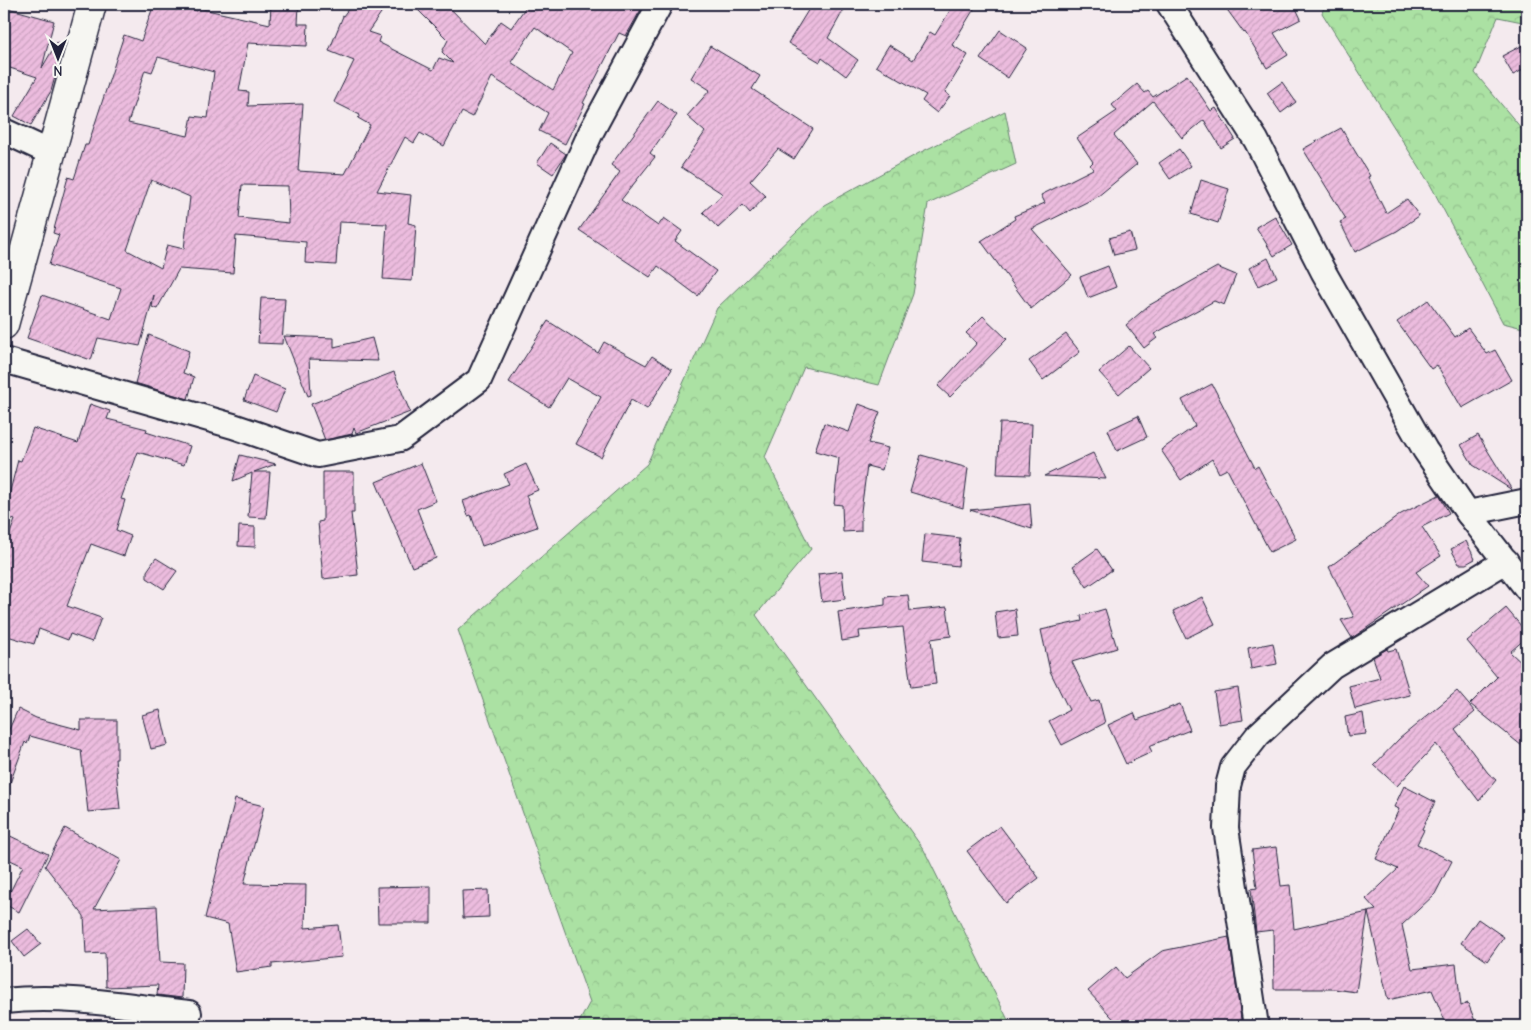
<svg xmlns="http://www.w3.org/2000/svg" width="1531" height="1030" font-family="'Comic Neue',sans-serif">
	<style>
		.forest { fill: url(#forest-crowns); stroke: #66826f }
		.building { fill: url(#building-hatch); stroke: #22223b; fill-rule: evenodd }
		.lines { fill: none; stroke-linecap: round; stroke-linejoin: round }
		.street-casing { stroke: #22223b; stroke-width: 28 }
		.highway-casing { stroke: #22223b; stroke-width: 31 }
		.street { stroke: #f6f6f2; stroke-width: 24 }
		.highway { stroke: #f6f6f2; stroke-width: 28 }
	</style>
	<defs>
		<pattern id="forest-crowns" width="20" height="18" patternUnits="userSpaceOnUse" patternTransform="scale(1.25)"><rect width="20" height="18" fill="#abe1a3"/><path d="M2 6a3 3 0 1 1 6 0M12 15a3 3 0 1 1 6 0" fill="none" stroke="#93c18d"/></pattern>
		<pattern id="building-hatch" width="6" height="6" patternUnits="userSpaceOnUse" patternTransform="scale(1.25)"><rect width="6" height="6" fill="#ecbcde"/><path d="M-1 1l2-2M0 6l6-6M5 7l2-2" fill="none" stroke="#caa1bf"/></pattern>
	</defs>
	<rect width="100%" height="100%" fill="#f4eaee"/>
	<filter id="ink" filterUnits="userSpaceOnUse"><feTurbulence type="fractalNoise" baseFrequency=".02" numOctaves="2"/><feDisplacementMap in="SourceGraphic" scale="10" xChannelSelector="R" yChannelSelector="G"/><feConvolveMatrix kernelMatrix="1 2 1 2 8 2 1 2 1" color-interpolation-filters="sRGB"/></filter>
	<g filter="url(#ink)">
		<!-- forest -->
		<g class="forest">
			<path d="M1325,4h202v19l-29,-6 -23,56 52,62v194l-24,-6 -72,-137 -109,-173z"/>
			<path d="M1005,111l11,53 -88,40 -15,90 -34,91 -75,-18 -39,90 46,92 -55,66 168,235 87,176h-434l13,-24 -132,-372 189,-166 70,-156 107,-103 95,-52z"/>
		</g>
		<!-- building -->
		<g class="building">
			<path d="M154,4h23l20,7 1,-3 72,16 1,-20h28l-1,20h10l-1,22 -59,-3 -9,48 10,1 -1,14 55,-2 -5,67 47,3 25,-49 -12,-7 2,-3 -26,-13 20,-41 -25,-10 14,-35 9,-12h35l-19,28 12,4 -2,6 55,28 6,-12 14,5 -11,-11 6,-12 -36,-36h34l39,40 16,-23 10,7 17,-24h116l-18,32 -7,-3 -36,70 2,1 -20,40 -26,-13 9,-18 -56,-36 -20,40 -10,-5 -18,34 -24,-13 -6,10 -9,-6 -28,54 34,4 -3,28 8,2 -4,56 -29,-2 4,-55 -48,-2 -3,43 -31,-2 1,-21 -70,-6 -3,37 -54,-4 -22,40 -5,-2 2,-12 -14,51 -42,-8 -7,22 -64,-22 15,-43 69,24 10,-31 -72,-23 10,-30 -6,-2 15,-56 6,2 11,-34h3l36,-110 17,6zM535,27l37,26 -19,37 -42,-28zM158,57l56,15 -6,46 -16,-2 -4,20 -60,-13 17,-53 7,2zM151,180l39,17 -6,52 -17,-4 -6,23 -34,-18zM242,185l46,1 1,37 -50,-5z"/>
			<path d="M812,4h35l-19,34 30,22 -12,16 -24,-18 -2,4 -32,-19z"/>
			<path d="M954,4h23l-25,41 16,10 -23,37 5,4 -13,17 -15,-12 4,-6 -50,-29 13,-21 24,15 17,-28 5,3z"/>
			<path d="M1223,4h71l7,15 -27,14 14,22 -21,13 -22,-36 -1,1z"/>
			<path d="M4,7l50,14 -12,47 15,-26 7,3 -13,46 -20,34 -17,-9 23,-39 -33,-11z"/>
			<path d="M1000,30l27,18 -19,30 -28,-19z"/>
			<path d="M1527,43v25l-14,7 -11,-19z"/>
			<path d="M710,46l50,30 -8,13 61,40 -19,30 -16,-10 -28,32 16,15 -16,17 -7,-8 -25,23 -15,-16 20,-18 -42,-27 24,-35 -18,-16 23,-26 -19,-12z"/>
			<path d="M1187,75l24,36 5,-3 19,31 -14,9 -17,-28 -22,18 -29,-37 -39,34 23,29 -40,33 -65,32 40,46 -41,34 -50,-68 34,-22 -1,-3 31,-13 -4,-8 52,-26 -3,-4 3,-3 -16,-24 40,-27 -5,-6 25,-21 8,9 3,-2 5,6z"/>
			<path d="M1282,82l14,20 -15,11 -14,-20z"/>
			<path d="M658,101l19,14 -27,38 5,4 -34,43 37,26 6,-8 18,13 -7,10 41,30 -18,25 -40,-30 -8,11 -71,-47 41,-58 -9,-7z"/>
			<path d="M1341,128l29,48 -2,1 18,36 21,-14 12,17 -22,15 -42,21 -15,-30 6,-3 -43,-70z"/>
			<path d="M550,143l16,11 -13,20 -16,-11z"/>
			<path d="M1179,149l12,17 -21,13 -11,-16z"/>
			<path d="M1201,180l28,9 -11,34 -27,-9z"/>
			<path d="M1275,216l17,29 -18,11 -18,-29z"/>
			<path d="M1130,232l5,18 -21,5 -5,-17z"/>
			<path d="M1268,258l9,19 -19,9 -9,-18z"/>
			<path d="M1108,266l8,21 -28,11 -8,-21z"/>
			<path d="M1217,267l19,8 -12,30 -10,-4 -60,33 3,4 -13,10 -18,-23 22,-19z"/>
			<path d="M261,298l24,1 -3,45 -24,-1z"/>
			<path d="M1428,300l27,37 13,-9 19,26 8,-4 17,30 -50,28 -25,-43 -6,4 -34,-47z"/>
			<path d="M983,316l24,23 -57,58 -12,-11 39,-43 -11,-10z"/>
			<path d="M548,321l50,32 6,-11 42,23 6,-9 20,13 -25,40 -16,-9 -30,57 -25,-13 25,-47 -34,-19 -18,29 -40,-25z"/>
			<path d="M1066,334l14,18 -37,28 -14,-19z"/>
			<path d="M149,335l40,16 -6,22 11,4 -6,22 -53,-16z"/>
			<path d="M284,336l50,2v9l38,-9 6,23 -69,-2 2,36 -3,1z"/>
			<path d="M1129,346l20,22 -30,26 -20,-22z"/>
			<path d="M394,372l16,40 -54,21 -2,-5 -2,6 -27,6 -14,-36z"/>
			<path d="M253,376l32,13 -9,23 -32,-12z"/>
			<path d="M1212,384l43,84 3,-2 38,73 -26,13 -43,-83 -8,4 -7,-14 -31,21 -20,-30 34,-24 -13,-26z"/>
			<path d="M90,404l20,7 -3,8 40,10 -1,3 44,14 -6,19 -46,-13 -17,47 4,1 -9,30 15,6 -7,20 -33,-12 -24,62 34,12 -9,24 -22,-8 -2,6 -29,-11 -5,15 -30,-9v-86l11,-29 -11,-4v-11l3,-11 2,1 9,-35 3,1 12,-33 45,15z"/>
			<path d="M859,404l21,8 -12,31 20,5 -6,22 -15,-4 -6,45v20l-18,1 -1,-27 -8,-1 5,-46 -24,-7 9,-28 25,9z"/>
			<path d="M1138,416l9,21 -30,14 -9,-21z"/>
			<path d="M1000,423l32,1 -2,51 -33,-1z"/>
			<path d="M1478,435l34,55 -39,-25 -12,-20z"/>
			<path d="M1093,453l13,26 -62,-3z"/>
			<path d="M240,455l36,9 -22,8h16l-4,46 -18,-1 4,-44 -19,8z"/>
			<path d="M921,455l47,13 -5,40 -53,-16z"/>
			<path d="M421,463l15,38 -19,8 19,49 -24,9 -36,-85z"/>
			<path d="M526,464l12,26 -12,5 11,32 -55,19 -11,-31 -3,1 -5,-15 46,-17 -5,-10z"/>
			<path d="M323,472h31v41h-3l7,62 -35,4 -5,-57 5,-1z"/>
			<path d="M1439,495l10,18 -27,14 19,29 -25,16 12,14 -76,52 -11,-18 13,-3 -25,-50 72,-53z"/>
			<path d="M1030,504l2,25 -62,-19z"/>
			<path d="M239,526l16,1v20l-17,-1z"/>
			<path d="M925,534l35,4 -2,28 -36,-4z"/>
			<path d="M1466,541l9,18 -9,5h-7l-8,-15z"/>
			<path d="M1097,549l15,21 -25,17 -14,-21z"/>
			<path d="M156,558l21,13 -13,18 -17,-11v-7z"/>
			<path d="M842,571l3,28 -23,3 -4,-28z"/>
			<path d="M908,595l2,16 37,-4 4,29 -20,3 5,45 -25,3 -8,-60 -44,4 1,7 -18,3 -4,-29 47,-7v-8z"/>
			<path d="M1202,597l13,27 -29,14 -13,-27z"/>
			<path d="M1506,608l21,25v4l-17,15 17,16v82l-57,-46 27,-27 -30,-36z"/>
			<path d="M1015,609l3,27 -20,2 -3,-26z"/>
			<path d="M1105,609l12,39 -45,14 19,40 8,-2 6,23 -43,22 -13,-24 20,-11 -19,-39 -9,-41 41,-9 -1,-5z"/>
			<path d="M1273,643l4,21 -26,5 -3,-21z"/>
			<path d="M1387,649l1,2 8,-2 14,46 -55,14 -6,-23 31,-8 -7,-21z"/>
			<path d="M1238,688l5,32 -24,4 -5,-32z"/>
			<path d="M1457,691l18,21 -20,17 33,44 8,7 -17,21 -43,-57 -39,42 -23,-21 25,-26z"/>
			<path d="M1180,704l10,26 -41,16 3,6 -26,12 -18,-39 26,-12 3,7z"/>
			<path d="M18,709l18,9 45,12v-10h36v39h-2l5,50 -32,3 -7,-62 -51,-14 -3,8 -2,-2 -19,52h-2v-46l3,-14z"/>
			<path d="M160,710l8,35 -17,4 -9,-34z"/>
			<path d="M1363,713l3,21 -18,2 -3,-19z"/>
			<path d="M1404,786l31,16 -13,27 2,1 -7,14 35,17 -17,33 -33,31 10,44 44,-5 5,42 7,-3 9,23h-30l-15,-36 -44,10 -20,-88 8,-2 -10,-11 32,-30 -22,-10 23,-50 -5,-2z"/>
			<path d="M235,799l29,7 -20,78 62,1 -1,43 33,-3 4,32 -70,7v3l-36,5 -8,-48 -23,-6z"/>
			<path d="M1000,826l39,52 -33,25 -39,-52z"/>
			<path d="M65,828l56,32 -27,49 63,-3 3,56 23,1 -1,35 -25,-3 1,-10 -52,2 -1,-34 -19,1 -2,-38 -39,-50z"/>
			<path d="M4,833l44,21 -29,58 -15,-8 19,-38 -19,-9z"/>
			<path d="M1276,847l5,39 9,-1 4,44 74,-17 -12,80 -22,-3h-60l-1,-59 -17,2 -5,-43 6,-1 -5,-38z"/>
			<path d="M431,886v37h-53l-1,-36z"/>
			<path d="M488,890l1,27 -26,1 -1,-27z"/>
			<path d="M1478,919l26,18 -17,24 -26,-18z"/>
			<path d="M28,929l13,15 -17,13 -12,-16z"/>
			<path d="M1229,937l13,89h-122l-32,-35 28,-24 9,11 37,-27z"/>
		</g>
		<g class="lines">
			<!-- street casing -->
			<g class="street-casing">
				<g id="street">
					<path d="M1169,4l87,136 67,131 102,179 43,63 59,-12"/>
					<path d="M4,131l47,22"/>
					<path d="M4,360l229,66 85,29 82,-16 79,-59 112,-248 69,-128"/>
					<path d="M1468,513l59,76"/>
					<path d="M4,1001c61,-7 124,5 185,12"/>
					<path d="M1256,1026l-30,-198 2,-42 5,-19 25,-32 74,-69 174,-105"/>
				</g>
			</g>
			<!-- highway casing -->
			<g class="highway-casing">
				<path id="highway" d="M4,325l88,-321"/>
			</g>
			<!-- street -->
			<use href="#street" class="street"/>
			<!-- highway -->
			<use href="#highway" class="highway"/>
		</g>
	</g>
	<!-- margin -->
	<rect width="1531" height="1030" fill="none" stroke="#f6f6f2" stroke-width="20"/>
	<rect x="10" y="10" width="1511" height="1010" fill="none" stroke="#22223b" stroke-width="2" filter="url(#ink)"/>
	<!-- north arrow -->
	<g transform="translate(58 58) rotate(180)" stroke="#f6f6f2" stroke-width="4" paint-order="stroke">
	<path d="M0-4L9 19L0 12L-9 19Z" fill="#22223b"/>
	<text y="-8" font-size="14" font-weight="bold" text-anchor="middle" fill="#22223b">N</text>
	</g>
</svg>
